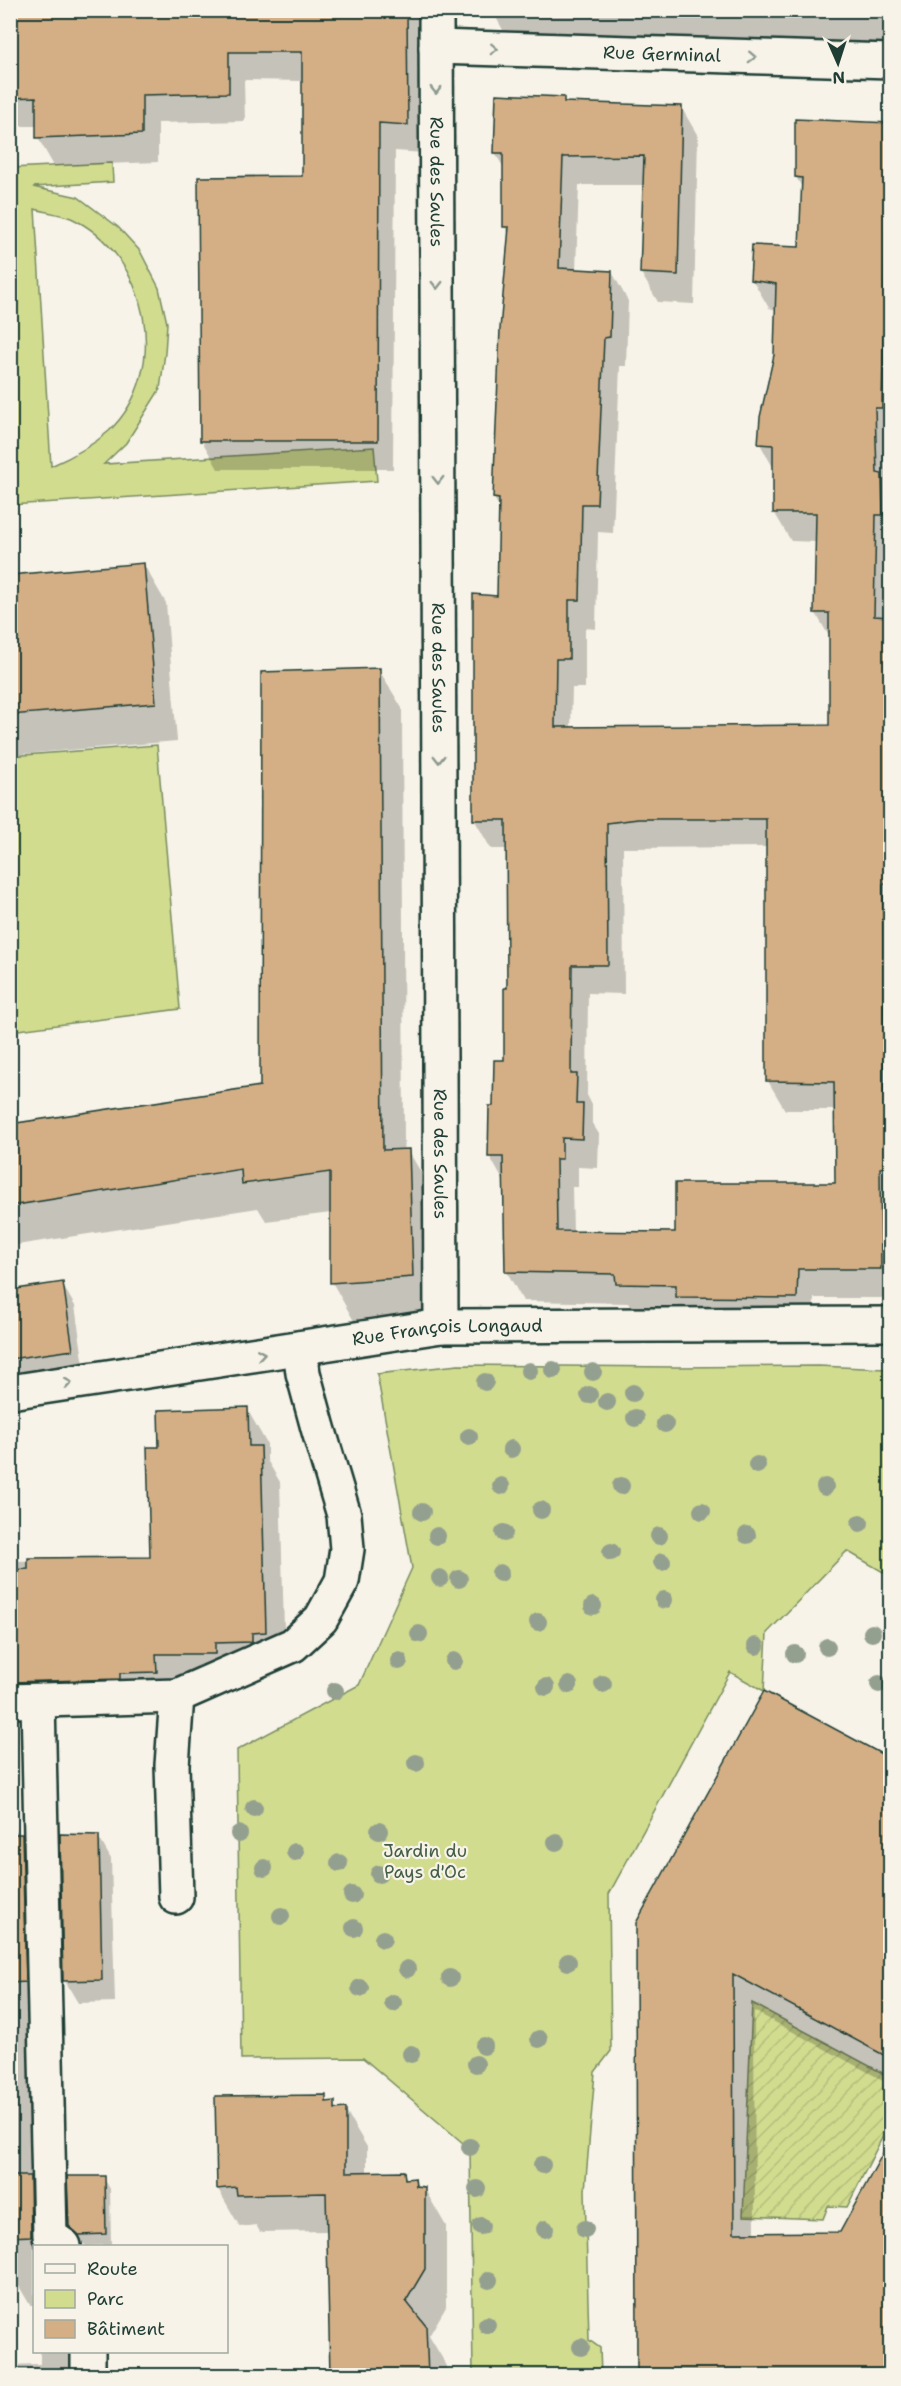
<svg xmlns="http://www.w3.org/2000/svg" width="901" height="2386" font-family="'Shantell Sans',sans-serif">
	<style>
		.green { fill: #d1dc8f; stroke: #788c62; stroke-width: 1.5; fill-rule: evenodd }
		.garden { fill: url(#garden-furrows); stroke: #788c62; stroke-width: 1.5 }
		.shadow { fill: #0003; fill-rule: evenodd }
		.building { fill: #d4af86; stroke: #1f3d34; stroke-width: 1.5; fill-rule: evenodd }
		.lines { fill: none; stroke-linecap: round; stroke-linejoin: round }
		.minor-casing { stroke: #1f3d34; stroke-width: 38 }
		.minor { stroke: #f7f3e8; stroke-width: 33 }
		.tree { fill: #94a08f }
		.oneway { stroke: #8b988e }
		.labels { text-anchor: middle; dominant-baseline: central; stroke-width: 4.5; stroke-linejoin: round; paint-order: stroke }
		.street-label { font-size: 18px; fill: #1f3d34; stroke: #f7f3e8 }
		.park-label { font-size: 18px; fill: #435d46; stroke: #f7f3e8 }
	</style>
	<defs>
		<pattern id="garden-furrows" width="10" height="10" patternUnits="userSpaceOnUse" patternTransform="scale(1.5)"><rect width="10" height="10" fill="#d1dc8f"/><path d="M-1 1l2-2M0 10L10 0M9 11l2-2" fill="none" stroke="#b3be7c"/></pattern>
	</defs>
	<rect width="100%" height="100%" fill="#f7f3e8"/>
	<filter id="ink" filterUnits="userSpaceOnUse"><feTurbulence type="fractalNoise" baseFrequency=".0167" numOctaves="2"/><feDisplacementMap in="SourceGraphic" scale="12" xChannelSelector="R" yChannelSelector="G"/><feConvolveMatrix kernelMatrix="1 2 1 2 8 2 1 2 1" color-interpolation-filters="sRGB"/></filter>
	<g filter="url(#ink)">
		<!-- green -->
		<g class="green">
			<path d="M112,163l1,19 -80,5 45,10 40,30 22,24 19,37 8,35 -2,30 -5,36 -34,54 -22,21 270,-17 3,34 -366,24v-337zM35,209c11,3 25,5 36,9 77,36 102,152 38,213 -17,15 -37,26 -58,35z"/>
			<path d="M157,745l23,264 -169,22v-275z"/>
			<path d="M458,1365l219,2 142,-1 66,3 2,42 3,4v161l-43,-25 -80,82 -3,58 -34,-19 -121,222 2,157 -16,21 -10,118 4,150 11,8 1,27h-128l-3,-226 -107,-91 -122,1 -4,-309 122,-65 53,-117 -35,-194z"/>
		</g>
		<!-- garden -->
		<path class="garden" d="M752,2003l138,74v45l-43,85 -19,-1 -5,13 -80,-3z"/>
		<!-- shadow -->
		<g class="shadow">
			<path d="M10,10h413l1,143 -29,-2 -2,318h-175l-16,-28 102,-263v-97l-60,-1 1,41 -87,2v39l-104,4 -16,-28v-12h-28z"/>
			<path d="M492,10h398v50l-381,-19z"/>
			<path d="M563,98l3,6 115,3 17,29 -4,168 -36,-2 -17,-29 3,-88h-65l-3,85 36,2 16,29 -2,65h-6l-7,167 -15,-1 -2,97 -11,-1v60h-13l-1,40 260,-1 -1,-89 -15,-26 2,-70 -26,-1 -17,-29v-43l-14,-25 16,-89 1,-45 -8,-2 -17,-29 48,-31 3,-59 -7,-12 94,-54v1175h-76l-1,29 -179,-15 -6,-9 -105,-2 -16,-29 -2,-88 -15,-27 4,-49 12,-46 2,-213h-17l-17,-30 25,-222 1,-88 -6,-11 16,-263 -6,-9v-58l-9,-15zM767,847l1,234 17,29h51v74l-159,50 -104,-1 -1,-46h6v-20l20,1 1,-34 -7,-11v-18l-5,-10 1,-102 36,1 -1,-146z"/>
			<path d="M144,565l22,38 11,138 -167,14v-179z"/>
			<path d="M379,670l23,38 2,442h4l22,38 4,127 -80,6 -22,-39 -1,-69 -65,8 -8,-13 -248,38v-121l251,-38z"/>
			<path d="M62,1284l13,22 10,66 -75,11v-92z"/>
			<path d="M247,1409l20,35v16l13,22 5,184 -14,1 1,10h-38l-224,45v-161l142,-2 8,-110z"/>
			<path d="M890,1761v323l-136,-73 1,223 135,142h-252l-1,-452z"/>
			<path d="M10,1821l32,49 8,376h-16v59h-4l-20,-34z"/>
			<path d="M98,1836l13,23 4,143 -37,1 -13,-22z"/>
			<path d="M325,2097l4,7 5,-1 4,7h7l22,37v26h36l5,7h6l5,8h5l22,38v81l-17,29 18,30v10h-116l-3,-145 -68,1 -4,-7 -16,2 -22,-38z"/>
			<path d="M104,2178l6,11 1,56 -25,1 -9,-8 -7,-12z"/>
			<path d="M40,2352h55l-1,24h-84v-11l30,-1z"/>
		</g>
		<!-- building -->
		<g class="building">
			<path d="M10,10h397l1,115 -29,-2 -1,318h-178l-2,-264 104,-1v-124h-73v41l-87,2v39l-106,4v-41l-26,1z"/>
			<path d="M496,94l68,3v5l118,4 -4,169 -38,-2 4,-117 -81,1 -4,111 53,3 -2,66 -6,1 -7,166h-15l-2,96h-11v59h-13l-1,68 274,-2v-112h-15l2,-100h-43v-68l-15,-1 2,-27 14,-62 2,-71 -26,-4 2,-35 47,2 3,-69 -7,-1v-58l96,4v39l-4,-1 -5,247h-7l2,65 5,1 1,41h-7l-2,101 17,1v267h-8l1,283 -4,1 1,101h-83l-1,29 -121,-1v-12l-60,-1 -1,-10 -110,-2 -2,-115h-15l1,-51h4l1,-46h10v-72h3l-1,-168h-33v-226l24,2 2,-97 -6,-1 7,-169 9,-102h-6v-74h-9zM638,819h128v262l68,1 1,101h-160v49l-118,-1 -1,-72h6v-21l20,1 1,-35h-7l1,-30h-6l1,-109h36l-1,-142z"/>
			<path d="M144,563l12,140 -146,12v-140z"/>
			<path d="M380,668l3,482 26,-1 4,128 -83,6v-111l-88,12 -1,-15 -231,37v-82l250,-38 1,-414z"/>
			<path d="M63,1282l10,68 -63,9v-69z"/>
			<path d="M248,1407l1,39h12l5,186 -14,1v9l-37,1v11h-59l1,18 -37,1v6l-110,3v-112l18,-1v-11l122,-1 -3,-110h12l-1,-37z"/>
			<path d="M764,1691l127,68v300l-158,-85 1,259 106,-1 51,-94v238h-254l-1,-453z"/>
			<path d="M10,1834h12l4,148 -16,1z"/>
			<path d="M60,1834l39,1 3,145 -39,1z"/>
			<path d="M326,2095v7l9,-1v8l11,-1v64l58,-1 1,8 10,-1 1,8 9,1v82l-19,32 20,25 2,50h-98l-4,-183 -89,2 -1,-8 -19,2 -2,-93z"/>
			<path d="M10,2176h20l1,60 -21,1z"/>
			<path d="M67,2176h38l1,58 -27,1 -10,-9z"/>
		</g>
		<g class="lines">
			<!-- minor casing -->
			<g class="minor-casing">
				<g id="minor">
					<path id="s1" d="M436,10l5,1316"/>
					<path id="s2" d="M436,47l454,14"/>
					<path id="s3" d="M10,1392l431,-66 449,-2"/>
					<path d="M10,1701l167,-5 116,-51 28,-26 21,-38 5,-32 -3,-34 -26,-87 -15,-55 -3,-25"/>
					<path d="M38,1701l12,535 14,10"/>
					<path d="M176,1897l-4,-132 5,-69"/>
					<path d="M88,2352v24"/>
				</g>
			</g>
			<!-- minor -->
			<use href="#minor" class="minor"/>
		</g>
		<!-- trees -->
		<g class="tree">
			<circle cx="553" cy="1370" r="9"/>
			<circle cx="529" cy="1371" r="9"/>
			<circle cx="593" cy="1372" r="9"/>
			<circle cx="485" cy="1382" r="9"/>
			<circle cx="633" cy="1393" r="9"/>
			<circle cx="589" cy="1395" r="9"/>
			<circle cx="607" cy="1402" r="9"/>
			<circle cx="635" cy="1418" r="9"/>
			<circle cx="665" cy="1424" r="9"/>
			<circle cx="469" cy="1437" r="9"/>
			<circle cx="511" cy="1449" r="9"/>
			<circle cx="757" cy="1465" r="9"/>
			<circle cx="501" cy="1486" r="9"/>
			<circle cx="621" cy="1486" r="9"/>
			<circle cx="825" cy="1487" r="9"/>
			<circle cx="541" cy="1510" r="9"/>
			<circle cx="702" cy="1511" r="9"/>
			<circle cx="422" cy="1512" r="9"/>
			<circle cx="860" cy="1523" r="9"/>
			<circle cx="504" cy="1533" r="9"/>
			<circle cx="747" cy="1535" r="9"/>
			<circle cx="437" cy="1536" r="9"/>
			<circle cx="659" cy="1536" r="9"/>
			<circle cx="611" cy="1552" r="9"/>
			<circle cx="662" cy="1562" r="9"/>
			<circle cx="500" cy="1573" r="9"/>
			<circle cx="440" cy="1578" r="9"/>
			<circle cx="459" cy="1579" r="9"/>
			<circle cx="664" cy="1600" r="9"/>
			<circle cx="593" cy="1606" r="9"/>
			<circle cx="538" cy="1622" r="9"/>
			<circle cx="872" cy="1633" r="9"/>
			<circle cx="419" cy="1634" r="9"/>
			<circle cx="756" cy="1646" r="9"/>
			<circle cx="827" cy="1647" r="9"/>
			<circle cx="795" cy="1654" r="9"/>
			<circle cx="399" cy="1661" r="9"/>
			<circle cx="454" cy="1661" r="9"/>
			<circle cx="603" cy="1684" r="9"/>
			<circle cx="879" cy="1684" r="9"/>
			<circle cx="569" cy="1685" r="9"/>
			<circle cx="546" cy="1687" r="9"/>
			<circle cx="335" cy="1691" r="9"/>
			<circle cx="416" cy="1763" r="9"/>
			<circle cx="254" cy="1808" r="9"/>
			<circle cx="379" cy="1831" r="9"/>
			<circle cx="239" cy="1834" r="9"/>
			<circle cx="556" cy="1842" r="9"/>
			<circle cx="295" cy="1852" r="9"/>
			<circle cx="339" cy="1863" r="9"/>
			<circle cx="264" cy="1868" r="9"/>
			<circle cx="379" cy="1874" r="9"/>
			<circle cx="352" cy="1895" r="9"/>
			<circle cx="281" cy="1916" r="9"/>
			<circle cx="354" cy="1928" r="9"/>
			<circle cx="383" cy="1939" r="9"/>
			<circle cx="568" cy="1962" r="9"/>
			<circle cx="407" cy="1969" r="9"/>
			<circle cx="450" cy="1978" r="9"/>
			<circle cx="360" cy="1988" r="9"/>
			<circle cx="393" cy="2003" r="9"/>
			<circle cx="539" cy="2039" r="9"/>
			<circle cx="484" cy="2046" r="9"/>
			<circle cx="411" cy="2054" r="9"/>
			<circle cx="476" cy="2064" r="9"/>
			<circle cx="470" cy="2147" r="9"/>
			<circle cx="542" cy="2165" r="9"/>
			<circle cx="477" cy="2189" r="9"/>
			<circle cx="481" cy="2226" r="9"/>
			<circle cx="545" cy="2229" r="9"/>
			<circle cx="585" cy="2229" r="9"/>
			<circle cx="489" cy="2280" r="9"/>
			<circle cx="487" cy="2325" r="9"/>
			<circle cx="581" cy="2347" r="9"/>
		</g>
		<!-- one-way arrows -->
		<defs><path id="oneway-chevron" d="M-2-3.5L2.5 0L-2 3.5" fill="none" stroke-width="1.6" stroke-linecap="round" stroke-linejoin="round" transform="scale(1.5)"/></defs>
		<g class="oneway">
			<use href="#oneway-chevron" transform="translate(494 49) rotate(2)"/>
			<use href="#oneway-chevron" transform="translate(752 57) rotate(2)"/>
			<use href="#oneway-chevron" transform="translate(436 90) rotate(90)"/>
			<use href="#oneway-chevron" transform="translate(437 285) rotate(90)"/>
			<use href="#oneway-chevron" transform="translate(438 480) rotate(90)"/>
			<use href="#oneway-chevron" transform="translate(439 759) rotate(90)"/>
			<use href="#oneway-chevron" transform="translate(261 1354) rotate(-9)"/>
			<use href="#oneway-chevron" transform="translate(68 1383) rotate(-9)"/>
		</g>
	</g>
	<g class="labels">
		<!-- street labels -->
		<g class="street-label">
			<text stroke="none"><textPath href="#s2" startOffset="226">Rue Germinal</textPath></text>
			<text stroke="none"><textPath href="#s1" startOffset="172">Rue des Saules</textPath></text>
			<text stroke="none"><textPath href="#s1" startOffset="658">Rue des Saules</textPath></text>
			<text stroke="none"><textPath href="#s1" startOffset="1144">Rue des Saules</textPath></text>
			<text stroke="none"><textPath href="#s3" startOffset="442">Rue François Longaud</textPath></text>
		</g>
		<!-- park labels -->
		<g class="park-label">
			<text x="425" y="1851">Jardin du<tspan x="425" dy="21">Pays d'Oc</tspan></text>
		</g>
	</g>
	<!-- margin -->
	<rect width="901" height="2386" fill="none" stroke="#f7f3e8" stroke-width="36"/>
	<rect x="18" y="18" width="865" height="2350" fill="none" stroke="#1f3d34" stroke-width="2" filter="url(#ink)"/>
	<!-- legend -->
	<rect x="33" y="2245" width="195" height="108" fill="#f7f3e8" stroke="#a1aaa0" stroke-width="1.5"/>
	<rect x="45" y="2264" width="30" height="9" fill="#f7f3e8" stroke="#a1aaa0" stroke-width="1.5"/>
	<text x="87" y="2275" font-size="18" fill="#1f3d34">Route</text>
	<rect x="45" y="2290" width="30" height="18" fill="#d1dc8f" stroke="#a1aaa0" stroke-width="1.5"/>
	<text x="87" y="2305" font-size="18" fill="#1f3d34">Parc</text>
	<rect x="45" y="2320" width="30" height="18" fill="#d4af86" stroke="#a1aaa0" stroke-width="1.5"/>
	<text x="87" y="2335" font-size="18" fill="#1f3d34">Bâtiment</text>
	<!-- north arrow -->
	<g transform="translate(838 63) rotate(177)" stroke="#f7f3e8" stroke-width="4.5" paint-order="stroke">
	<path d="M0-4.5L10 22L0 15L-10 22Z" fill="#1f3d34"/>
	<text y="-9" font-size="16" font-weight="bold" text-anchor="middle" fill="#1f3d34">N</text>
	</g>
</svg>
